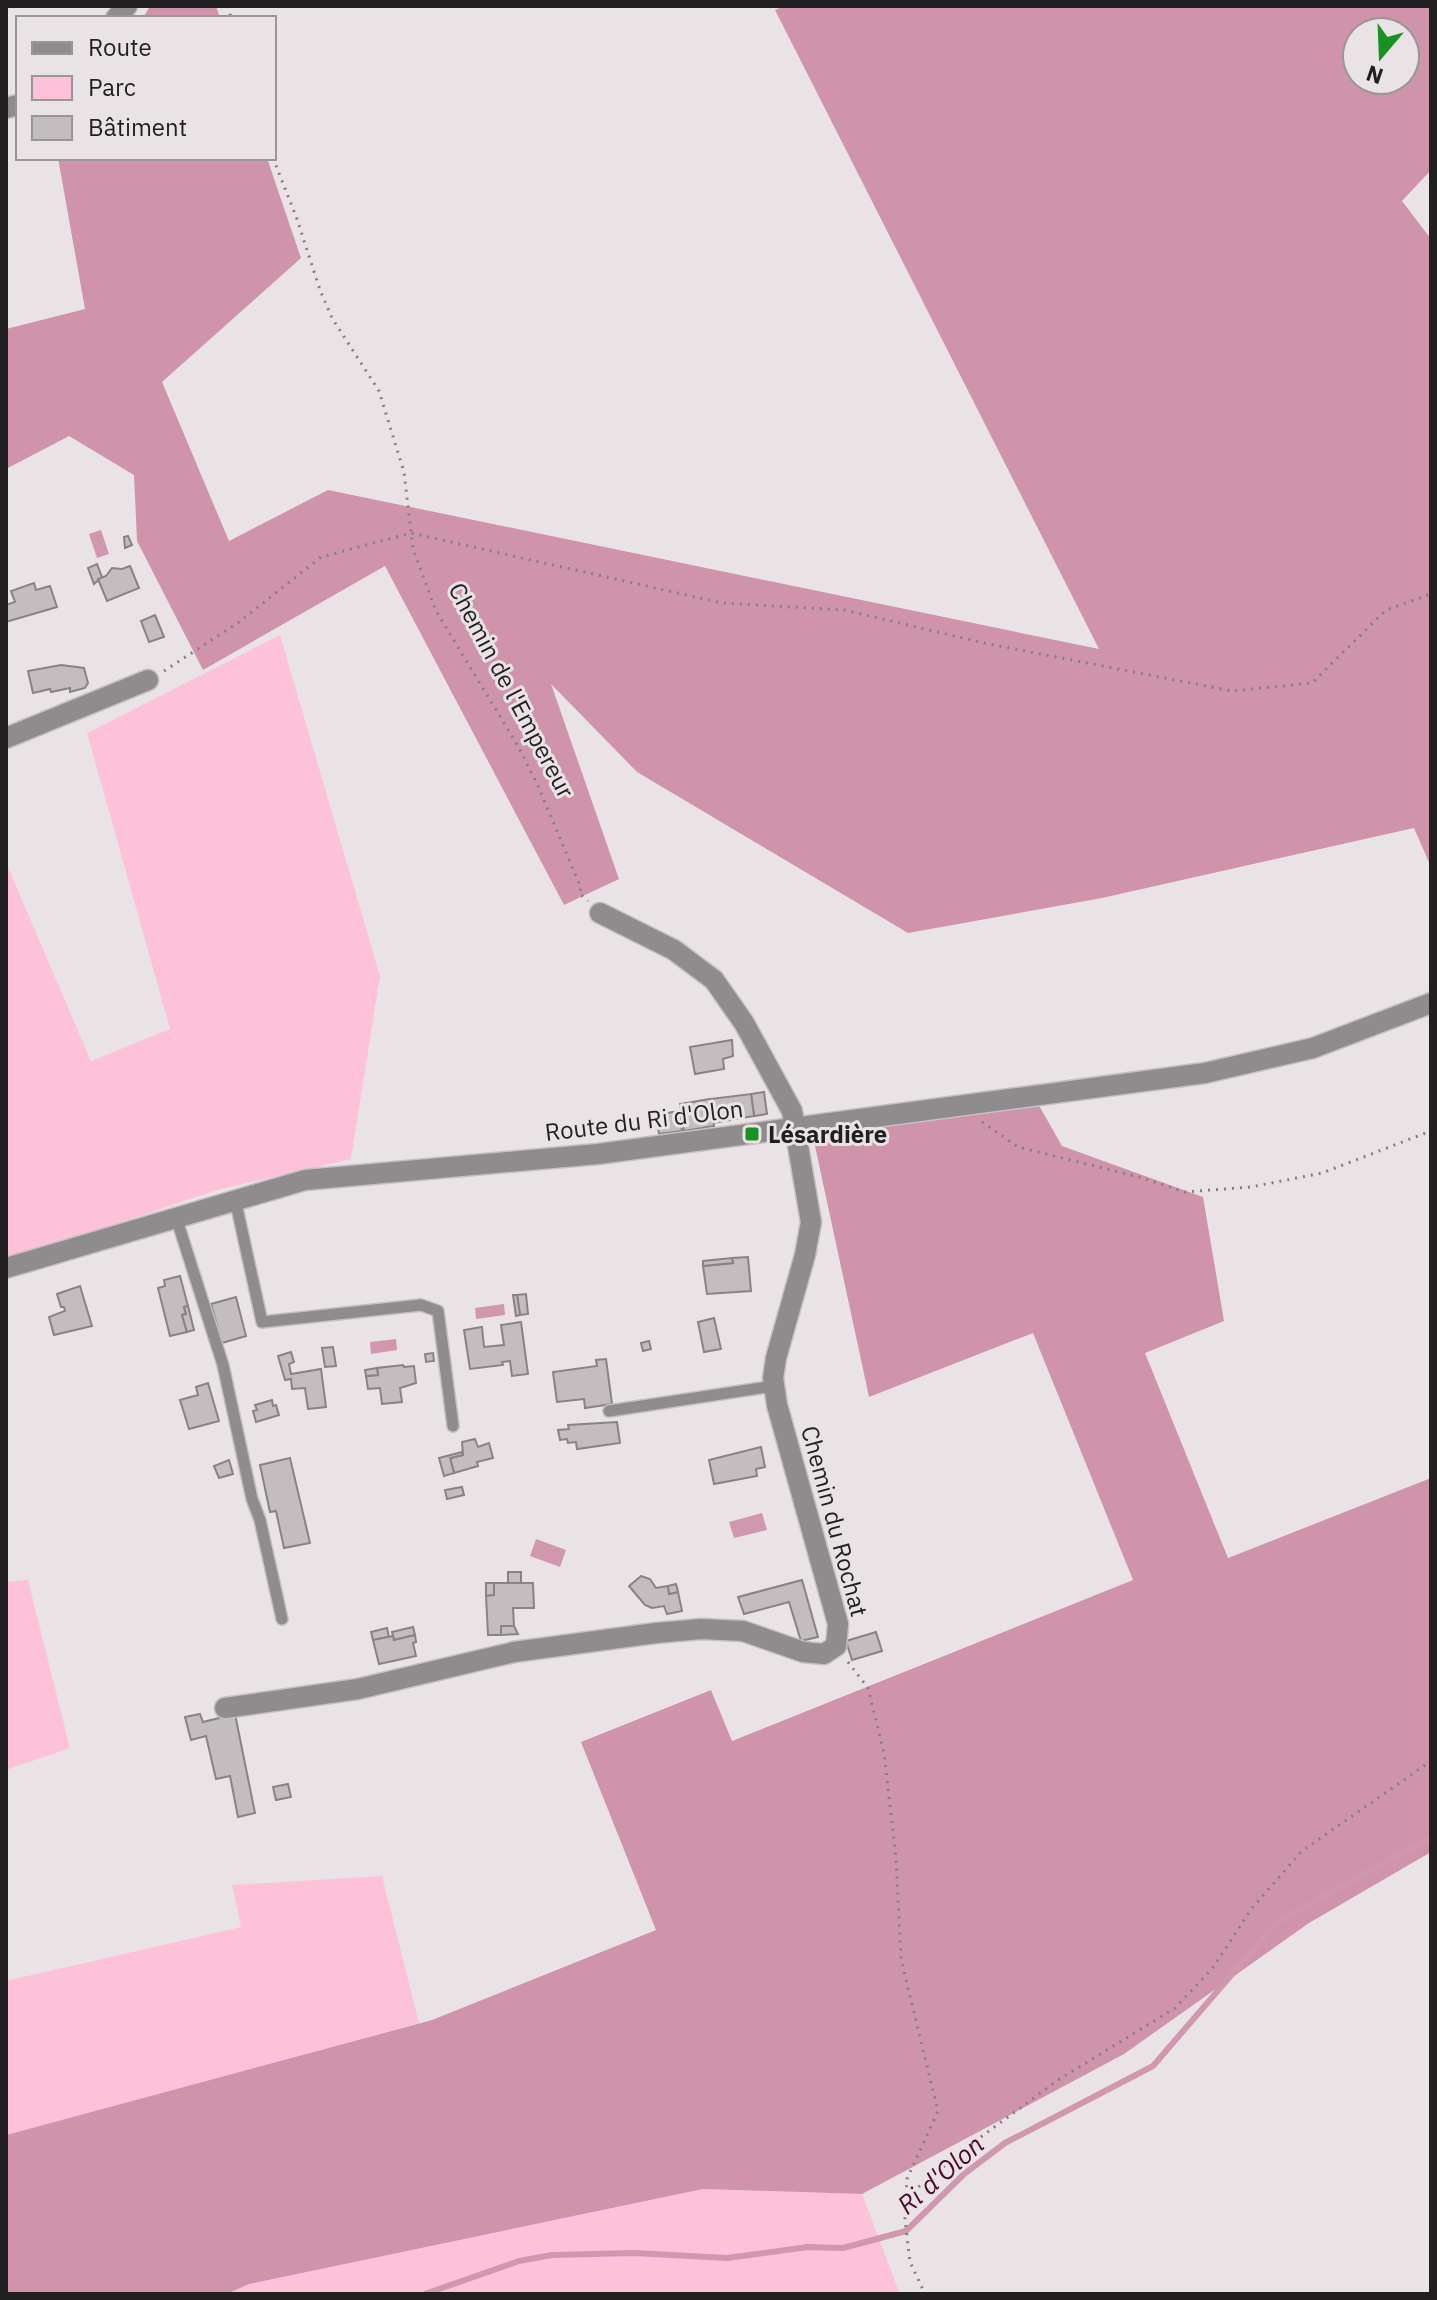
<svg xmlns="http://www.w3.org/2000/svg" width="1437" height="2300" font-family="'IBM Plex Sans',sans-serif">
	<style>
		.green { fill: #fdc2d9 }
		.forest { fill: #cf94ac; fill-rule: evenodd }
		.water { fill: #d197ae }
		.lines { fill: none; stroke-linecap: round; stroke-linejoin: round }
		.stream { stroke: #d197ae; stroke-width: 6 }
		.building { fill: #c3bdbf; stroke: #898385; stroke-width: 2 }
		.lane-casing { stroke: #c6c0c2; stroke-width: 14 }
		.street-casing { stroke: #c6c0c2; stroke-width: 23 }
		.path { stroke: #847f81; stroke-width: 3; stroke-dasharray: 2 6; stroke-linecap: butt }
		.lane { stroke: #8e8c8d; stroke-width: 11 }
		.street { stroke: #8e8c8d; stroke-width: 20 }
		.poi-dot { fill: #189221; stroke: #eae3e6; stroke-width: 3 }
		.labels { text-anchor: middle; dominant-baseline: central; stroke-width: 6; stroke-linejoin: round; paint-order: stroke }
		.street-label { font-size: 24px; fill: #211f1f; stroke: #eae3e6 }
		.poi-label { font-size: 24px; font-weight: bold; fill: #211f1f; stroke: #eae3e6; text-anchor: start }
		.water-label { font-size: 26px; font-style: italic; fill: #4d062d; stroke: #eae3e6 }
	</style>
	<rect width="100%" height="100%" fill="#eae3e6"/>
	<!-- green -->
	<g class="green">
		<path d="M280,635l100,341 -29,183 -134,31 -211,71v-393l2,-1 83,194 79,-32 -83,-296z"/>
		<path d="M28,1580l42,168 -64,22v-188z"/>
		<path d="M382,1876l37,147 -413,112v-154l235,-54 -9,-42z"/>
		<path d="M703,2189l159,5 38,100h-673l22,-10z"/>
	</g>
	<!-- forest -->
	<g class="forest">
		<path d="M150,6h66l4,12h-77z"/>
		<path d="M784,6h647v164l-29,31 29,38v628l-17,-39 -312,70 -194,35 -271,-161 -86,-88 68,195 -55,26 -179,-339 -182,104 -66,-129 -3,-66 -65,-39 -63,33v-140l79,-20 -27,-151h209l34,100 -139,124 67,159 99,-51 771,159 -324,-639zM1357,32h48v48h-48z"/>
		<path d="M1037,1102l25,44 141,51 21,124 -79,32 83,205 203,-80v374l-122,71 -185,131 -262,140 -159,-5 -454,95 -22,10h-221v-159l426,-115 224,-90 -75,-188 130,-52 21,51 401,-161 -100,-247 -164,64 -57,-265z"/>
	</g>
	<!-- water -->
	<g class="water">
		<path d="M101,530l8,24 -12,4 -8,-24z"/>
		<path d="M504,1304l1,11 -29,4 -1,-11z"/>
		<path d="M396,1339l1,11 -26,4 -1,-12z"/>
		<path d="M762,1513l5,17 -33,8 -5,-16z"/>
		<path d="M536,1539l30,11 -6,17 -30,-11z"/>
	</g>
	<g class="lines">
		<!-- stream -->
		<path class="stream" d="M425,2294l94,-33 33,-6 82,-2 93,5 81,-11 35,1 63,-17 58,-57 41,-31 148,-77 124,-144 154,-85"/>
	</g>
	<!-- building -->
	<g class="building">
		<path d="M128,536l4,9 -7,3 -1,-11z"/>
		<path d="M97,564l5,13 -8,7 -6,-16z"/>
		<path d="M130,566l9,22 -32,13 -9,-22 8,-3 6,-8 10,1z"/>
		<path d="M34,583l2,7 14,-4 7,21 -51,15v-17l9,-3 -4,-11z"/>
		<path d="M155,615l9,22 -15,5 -8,-21z"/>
		<path d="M61,665l23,3 4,15 -3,5 -15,4v-4l-19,4 -1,-3 -17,4 -5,-22z"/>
		<path d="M732,1040l1,16 -10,3 1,10 -29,5 -5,-27z"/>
		<path d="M764,1092l3,22 -13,2 -3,-22z"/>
		<path d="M751,1094l3,22 -41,7 -3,-24z"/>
		<path d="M710,1099l4,27 -30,5 -4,-27z"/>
		<path d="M679,1111l3,20 -23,3 -3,-19z"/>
		<path d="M748,1257l3,34 -44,3 -4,-28 30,-3 -1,-5z"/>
		<path d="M732,1258l1,5 -30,3v-5z"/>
		<path d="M180,1276l8,30 -4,1 2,7 -4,1 5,17 -17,4 -12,-48 7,-2 -1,-6z"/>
		<path d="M80,1286l12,40 -38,9 -5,-18 16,-6 -1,-4h-3l-4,-13z"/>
		<path d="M526,1294l2,20 -8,1 -3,-20z"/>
		<path d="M513,1295h4l3,20 -4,1z"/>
		<path d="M236,1297l10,39 -24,7 -11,-39z"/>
		<path d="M188,1306l6,24 -7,2 -5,-17 4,-1 -2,-7z"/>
		<path d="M714,1318l7,31 -17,3 -6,-30z"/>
		<path d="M521,1322l7,52 -16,2 -2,-15 -8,1 1,3 -33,4 -6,-39 18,-3 2,20 20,-2 -3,-20z"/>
		<path d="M649,1341l2,8 -8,2 -2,-8z"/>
		<path d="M333,1347l3,19 -11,1 -3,-19z"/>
		<path d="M291,1352l3,10 -5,2 2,10 30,-5 5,38 -18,2 -3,-21 -13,1 -1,-10 -6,1 -7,-24z"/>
		<path d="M433,1353l1,8 -8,1 -1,-8z"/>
		<path d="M606,1359l6,45 -27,4 -1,-9 -27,3 -4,-30 44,-6 -1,-6z"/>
		<path d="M403,1365l1,2 10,-1 2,17 -16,5 2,14 -20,2 -2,-16 -12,1 -2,-13 12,-1 -1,-7z"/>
		<path d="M377,1368l1,7 -12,1 -1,-6z"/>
		<path d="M208,1383l11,38 -30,8 -9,-29 18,-5 -2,-8z"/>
		<path d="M272,1400l1,6 3,-1 3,10 -23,7 -3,-11 4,-1 -2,-5z"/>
		<path d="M617,1422l3,21 -43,6 -1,-7 -8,1 -1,-4 -7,1 -2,-10 11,-1 -1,-4z"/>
		<path d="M475,1439l3,8 11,-4 4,15 -16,4 1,4 -24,7 -4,-15 13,-3 -1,-13z"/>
		<path d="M761,1447l4,20 -9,2 1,7 -43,8 -5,-24z"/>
		<path d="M462,1452l1,3 -13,3 4,15 -10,3 -5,-18z"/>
		<path d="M290,1458l20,85 -26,5 -8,-37 -6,1 -10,-47z"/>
		<path d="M229,1460l4,14 -14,4 -5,-12z"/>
		<path d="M462,1487l2,8 -17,4 -2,-9z"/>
		<rect x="508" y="1572" width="13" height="11"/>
		<path d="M641,1576l9,3 6,9 12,-2 1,8 9,-2 4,19 -15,3 -3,-8 -12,2 -7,-3 -16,-19z"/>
		<path d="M802,1580l16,57 -17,4 -12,-39 -45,12 -6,-17z"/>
		<path d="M486,1583h8v12l-8,1z"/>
		<path d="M494,1583h39l1,25h-21l1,18h-13v9h-13l-2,-39 8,-1z"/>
		<path d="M676,1584l2,8 -9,2 -1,-8z"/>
		<path d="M501,1626h13l4,8 -17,1z"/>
		<path d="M413,1627l2,8 -21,5 -2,-8z"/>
		<path d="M387,1628l2,9 -16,3 -2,-8z"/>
		<path d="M876,1632l6,19 -30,9 -6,-19z"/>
		<path d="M415,1635l1,7 -3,1 3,13 -37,8 -6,-24 20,-4 1,4z"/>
		<path d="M200,1714l3,8 32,-8 20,99 -17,4 -8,-41 -14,3 -10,-43 -15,4 -6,-23z"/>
		<path d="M288,1784l3,13 -15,3 -3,-13z"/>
	</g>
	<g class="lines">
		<!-- lane casing -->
		<g class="lane-casing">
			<g id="lane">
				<path d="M235,1199l27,123 159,-17 17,6 15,115"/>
				<path d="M176,1217l47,148 29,134 8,21 22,99"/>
				<path d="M609,1411l165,-25"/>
			</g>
		</g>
		<!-- street casing -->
		<g class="street-casing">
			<g id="street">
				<path d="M116,18l11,-12"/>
				<path d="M6,108l12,-3"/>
				<path d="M6,738l142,-58"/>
				<path d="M6,1268l299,-88 293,-26 607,-81 108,-25 118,-45"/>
				<path d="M225,1708l133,-19 156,-37 142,-19 45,-4 42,2 60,21 21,2 12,-8 2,-22 -61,-219 -4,-27 3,-20 29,-103 6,-33 -19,-111 -48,-88 -30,-43 -40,-30 -74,-37"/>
			</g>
		</g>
		<!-- path -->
		<g class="path">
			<path d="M228,6l3,12"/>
			<path d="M273,158l24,61 23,71 12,28 47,73 25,81 9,77 23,62 82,135 20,40 43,102 -2,5 9,8"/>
			<path d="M164,671l75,-49 82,-65 90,-24 311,70 122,7 145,34 243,47 80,-8 74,-73 45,-16"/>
			<path d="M982,1122l36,25 121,30 46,15 66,-5 71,-14 109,-42"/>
			<path d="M848,1662l20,26 16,65 12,105 5,101 37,152 -31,68 -2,41 5,42 15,32"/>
			<path d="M906,2197l64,-52 88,-65 117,-72 37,-39 40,-61 50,-57 129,-90"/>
		</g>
		<!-- lane -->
		<use href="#lane" class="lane"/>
		<!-- street -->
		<use href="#street" class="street"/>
	</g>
	<!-- markers -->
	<rect class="poi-dot" x="744" y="1126" width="16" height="16" rx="4"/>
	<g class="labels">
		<!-- street labels -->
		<g class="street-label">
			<text transform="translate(512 690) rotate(62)">Chemin de l'Empereur</text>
			<text transform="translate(644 1120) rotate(-7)">Route du Ri d'Olon</text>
			<text transform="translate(835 1521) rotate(75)">Chemin du Rochat</text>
		</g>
		<!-- poi labels -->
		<g class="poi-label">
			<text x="768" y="1134">Lésardière</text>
		</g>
		<!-- water labels -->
		<g class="water-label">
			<text transform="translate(940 2174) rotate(-41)">Ri d'Olon</text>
		</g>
	</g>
	<!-- border -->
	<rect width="1437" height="2300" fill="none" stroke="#211f1f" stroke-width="16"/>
	<!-- legend -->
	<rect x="16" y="16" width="260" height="144" fill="#eae3e6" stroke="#9a9596" stroke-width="2"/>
	<rect x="32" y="42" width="40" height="12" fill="#8e8c8d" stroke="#9a9596" stroke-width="2"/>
	<text x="88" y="56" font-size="24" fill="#211f1f">Route</text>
	<rect x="32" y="76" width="40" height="24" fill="#fdc2d9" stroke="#9a9596" stroke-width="2"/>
	<text x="88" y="96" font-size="24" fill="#211f1f">Parc</text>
	<rect x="32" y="116" width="40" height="24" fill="#c3bdbf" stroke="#9a9596" stroke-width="2"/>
	<text x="88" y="136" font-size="24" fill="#211f1f">Bâtiment</text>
	<!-- north arrow -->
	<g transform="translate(1381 56) rotate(199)"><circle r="38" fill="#eae3e6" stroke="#9a9596" stroke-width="2"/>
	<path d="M0-6L14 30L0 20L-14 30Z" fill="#189221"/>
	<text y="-12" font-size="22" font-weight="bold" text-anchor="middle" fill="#211f1f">N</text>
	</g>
</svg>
